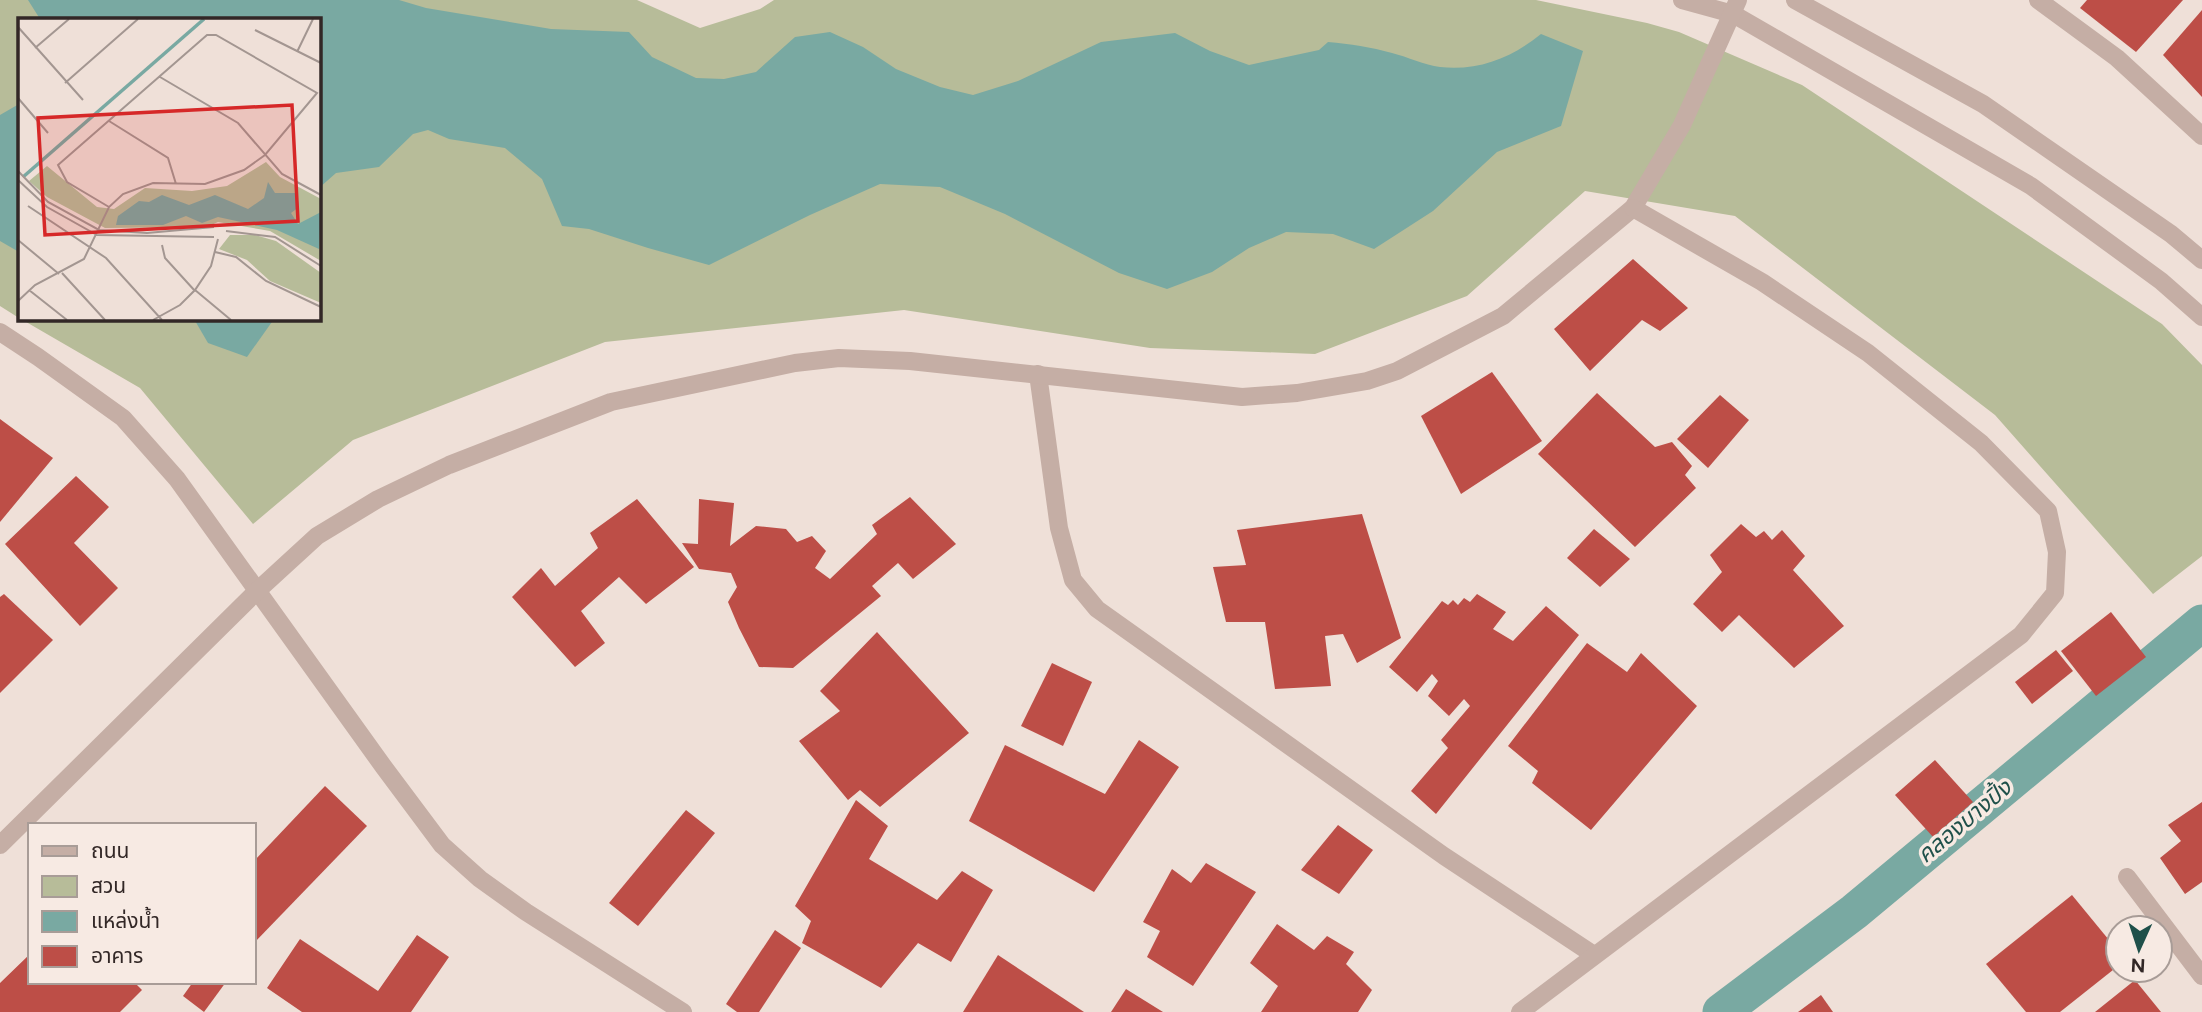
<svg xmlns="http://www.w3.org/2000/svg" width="2202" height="1012" font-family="Figtree,'Noto Sans Thai',sans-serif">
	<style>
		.green { fill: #b7bc99 }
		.water { fill: #79a9a2 }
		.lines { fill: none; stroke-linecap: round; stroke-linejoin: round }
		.canal { stroke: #79a9a2; stroke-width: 37 }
		.building { fill: #bd4e47 }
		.street { stroke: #c5aea5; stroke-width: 18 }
		.labels { text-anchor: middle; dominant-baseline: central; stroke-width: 7; stroke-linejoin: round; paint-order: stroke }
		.water-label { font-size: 23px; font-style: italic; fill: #1f504a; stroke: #f7eae3 }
		.inset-river { fill: none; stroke: #79a9a2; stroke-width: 3.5 }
		.inset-road { fill: none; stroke: #a39691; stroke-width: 2 }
		.view { fill: #d62828; fill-opacity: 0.15; stroke: #d62828; stroke-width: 3.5 }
		.inset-edge { fill: none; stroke: #322726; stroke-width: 3.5 }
	</style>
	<rect width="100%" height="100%" fill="#efe0d8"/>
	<!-- green -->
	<path class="green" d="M0,0h637l63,28 60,-19 14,-9h762l111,23 32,9 123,53 360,239 40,41v191l-49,38 -158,-179 -260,-199 -150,-25 -118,105 -152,58 -165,-6 -246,-38 -299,32 -252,98 -100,84 -113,-136 -119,-69 297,-1v-299h-299v299l-19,-12z"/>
	<!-- water -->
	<g class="water">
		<path d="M28,0h371l27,8 125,21 78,3 23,25 44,21 28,1 32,-7 39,-35 35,-5 33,15 33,22 44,18 33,8 45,-14 83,-39 74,-9 35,18 39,14 70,-15 9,-8c22,2 43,5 64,11 16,4 32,12 48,14 39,4 71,-9 101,-33l42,17 -22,75 -64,26 -64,59 -59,38 -41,-15 -47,-2 -37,16 -37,24 -45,17 -48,-16 -114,-59 -65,-27 -60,-3 -70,31 -101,50 -61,-17 -59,-19 -27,-3 -20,-47 -37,-31 -56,-9 -21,-9 -15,4 -34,33 -43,6 -17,15 -1,-169h-278z"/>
		<path d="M19,104v148l-19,-11v-126z"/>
		<path d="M194,319h80l-27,38 -39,-14z"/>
	</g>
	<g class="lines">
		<!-- canal -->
		<path class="canal" d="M1721,1012l133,-100 348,-289"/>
	</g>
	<!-- building -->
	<g class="building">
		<path d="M2087,0h96l-47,52 -56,-44z"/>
		<path d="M2202,10v87l-39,-42z"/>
		<path d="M1633,259l55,49 -28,23 -18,-11 -52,51 -36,-42z"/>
		<path d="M1492,372l50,69 -81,53 -40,-78z"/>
		<path d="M1597,393l58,54 17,-5 20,24 -7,9 11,13 -61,59 -97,-93z"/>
		<path d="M1720,395l29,25 -41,48 -31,-29z"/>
		<path d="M0,419l53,39 -53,64z"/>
		<path d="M76,476l33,31 -35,36 44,45 -38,38 -75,-82z"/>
		<path d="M910,497l46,47 -43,35 -15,-16 -26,23 9,10 -88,72 -34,-1 -20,-39 -11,-26 9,-15 -6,-14 -32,-4 -17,-26 16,1 1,-45 35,4 -4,43 26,-20 30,3 11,13 15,-6 14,15 -11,17 15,11 47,-45 -5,-9z"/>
		<path d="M637,499l57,68 -48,37 -27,-27 -38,34 24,32 -30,24 -63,-70 29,-29 14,18 43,-38 -8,-15z"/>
		<path d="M1362,514l39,124 -44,25 -14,-29 -18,2 6,50 -56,3 -10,-67h-39l-13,-55 33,-2 -9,-35z"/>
		<path d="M1741,524l15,13 8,-6 8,9 10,-10 23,26 -12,14 51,56 -50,42 -55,-53 -17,17 -29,-28 29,-32 -12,-17z"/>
		<path d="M1594,529l36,30 -30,28 -33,-29z"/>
		<path d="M4,594l49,46 -53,53v-96z"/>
		<path d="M1477,594l29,18 -13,17 20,12 33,-35 33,29 -143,179 -25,-23 37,-43 -7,-8 29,-34 -6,-7 -15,17 -21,-20 10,-15 -6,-7 -15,18 -28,-25 53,-66 6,4 5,-5 5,5 6,-7 6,4z"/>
		<path d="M2111,612l35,45 -50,39 -35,-45z"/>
		<path d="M877,632l92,101 -89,74 -20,-17 -12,10 -49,-59 41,-30 -20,-20z"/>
		<path d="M1587,643l40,29 14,-19 56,53 -106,124 -59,-47 6,-12 -30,-25z"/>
		<path d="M2056,650l17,21 -41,33 -17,-22z"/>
		<path d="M1052,663l40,19 -29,64 -42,-20z"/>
		<path d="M1139,740l40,27 -85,125 -125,-71 36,-76 100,49z"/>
		<path d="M1935,760l38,42 -40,35 -38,-42z"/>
		<path d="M325,786l42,40 -113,117v-82z"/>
		<path d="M856,800l32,26 -19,33 68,41 25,-29 31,19 -42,72 -33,-19 -37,45 -79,-45 9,-22 -16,-15z"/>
		<path d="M2202,802v80l-17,12 -25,-36 21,-17 -13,-16z"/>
		<path d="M686,810l29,23 -77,93 -29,-23z"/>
		<path d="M1338,825l35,25 -34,44 -38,-24z"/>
		<path d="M1206,863l50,29 -63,94 -46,-29 13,-26 -17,-9 29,-53 19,14z"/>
		<path d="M2072,895l46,56v15l-58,46h-34l-40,-48z"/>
		<path d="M1277,924l37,26 13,-14 27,16 -8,12 26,26 -14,22h-97l17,-26 -28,-23z"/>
		<path d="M775,930l26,18 -42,64h-22l-11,-8z"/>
		<path d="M417,935l32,22 -38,55h-109l-35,-24 33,-49 78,52z"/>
		<path d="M30,954v28h104l8,8 -22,22h-120v-29z"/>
		<path d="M998,955l86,57h-121z"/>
		<path d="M2135,980l26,32h-66z"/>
		<path d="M193,982h33l-22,30 -21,-16z"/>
		<path d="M1126,989l37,23h-52z"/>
		<path d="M1821,995l12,17h-35z"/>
	</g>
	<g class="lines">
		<!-- street -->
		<g class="street">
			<path d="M1682,0l51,14 298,172 130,95 41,36"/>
			<path d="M1795,0l188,104 188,130 31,26"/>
			<path d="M2038,0l79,58 85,78"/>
			<path d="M0,332l38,25 85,61 54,61 206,287 59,79 38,34 46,33 157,100"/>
			<path d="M1038,374l21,154 14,52 24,29 347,247 150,99"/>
			<path d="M0,845l258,-255 59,-54 61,-37 71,-34 162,-63 184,-39 44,-5 71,3 332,36 55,-4 70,-12 30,-10 106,-55 130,-108 49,-83 56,-125"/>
			<path d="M2127,877l75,99"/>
			<path d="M1520,1012l501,-377 34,-42 2,-41 -9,-41 -67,-68 -113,-90 -106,-71 -129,-74"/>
		</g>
	</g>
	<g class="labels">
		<!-- water labels -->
		<g class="water-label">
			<text transform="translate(1964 821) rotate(-40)">คลองบางปิ้ง</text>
		</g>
	</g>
	<!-- overview -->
	<g transform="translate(18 18)">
		<rect width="303" height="303" fill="#efe0d8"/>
		<path d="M248,144l14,15 41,22v62l-51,-30 -52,-9 -11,5 -102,1 -58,-31 -18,-16 18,-15 50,41 17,2 31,-21 47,3 35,-5zM212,217h25l21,6 45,32v30l-51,-22 -23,-21 -28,-11z" fill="#b7bc99"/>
		<path d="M250,164l7,11h22l2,14 -8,6 7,11 23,-12 -2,37 -42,-19 -59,-13 -16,6 -16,-7 -23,9h-47l2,-9 21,-15 10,1 13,-7 27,10 26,-10 33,14 16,-11z" fill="#79a9a2"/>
		<path class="inset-river" d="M5,159l181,-158"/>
		<path class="inset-road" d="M0,9l65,73M237,12l66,33M17,30l34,-29M279,34l16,-33M142,59l78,46 44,51 39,21M47,65l73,-64M0,80l30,35M91,103l59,37 8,26M0,153l30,31 51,28 48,3 67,-6M0,162l29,27 50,28 117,2M10,188l78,52 56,62M208,213l49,6 46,29M0,222l41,34M144,227l3,13 30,33M197,234l21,5 30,24 55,26M44,255l43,47M11,272l38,30M177,272l36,30M0,283l17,-16 49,-26 25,-52 14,-13 30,-11 52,1 39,-14 21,-15 52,-62 -101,-58h-9l-149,130 9,17 42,25M135,302l27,-15 15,-15 16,-24 7,-27"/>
		<path class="view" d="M274,87l6,116 -253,14 -7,-117z"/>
		<rect width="303" height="303" class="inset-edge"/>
	</g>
	<!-- legend -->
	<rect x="28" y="823" width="228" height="161" fill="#f7eae3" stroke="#a89c97" stroke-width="2"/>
	<rect x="42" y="846" width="35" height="10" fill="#c5aea5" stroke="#a89c97" stroke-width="2"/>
	<text x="91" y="858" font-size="21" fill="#322726">ถนน</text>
	<rect x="42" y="876" width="35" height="21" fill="#b7bc99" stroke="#a89c97" stroke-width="2"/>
	<text x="91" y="893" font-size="21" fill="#322726">สวน</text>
	<rect x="42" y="911" width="35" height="21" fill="#79a9a2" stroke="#a89c97" stroke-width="2"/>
	<text x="91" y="928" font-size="21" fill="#322726">แหล่งน้ำ</text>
	<rect x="42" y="946" width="35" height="21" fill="#bd4e47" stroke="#a89c97" stroke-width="2"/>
	<text x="91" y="963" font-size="21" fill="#322726">อาคาร</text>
	<!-- north arrow -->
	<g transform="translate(2139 949) rotate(183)"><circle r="33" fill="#f7eae3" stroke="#a89c97" stroke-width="2"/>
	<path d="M0-5L12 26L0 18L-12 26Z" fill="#1f504a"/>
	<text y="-10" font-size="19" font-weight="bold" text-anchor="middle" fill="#322726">N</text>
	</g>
</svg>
